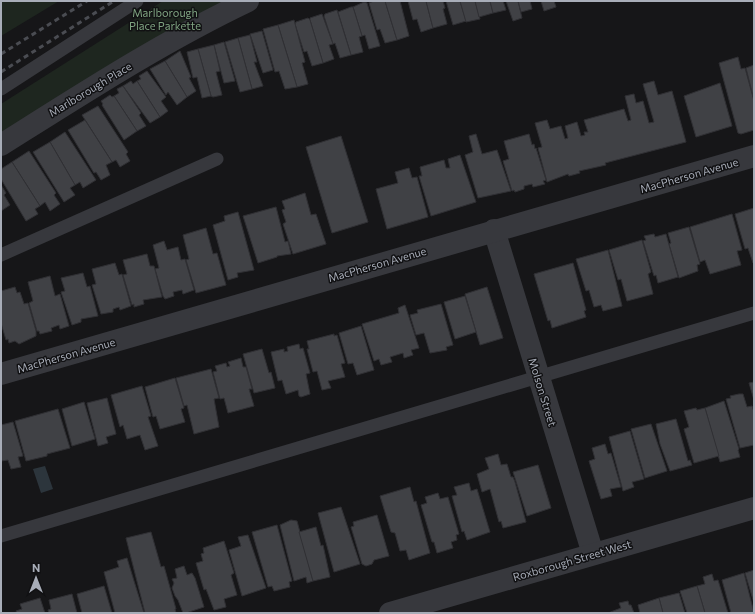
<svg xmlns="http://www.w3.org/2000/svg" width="755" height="614" font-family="Commissioner,sans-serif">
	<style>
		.green { fill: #1e261f }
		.water { fill: #2c353c }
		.building { fill: #404145; stroke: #303034 }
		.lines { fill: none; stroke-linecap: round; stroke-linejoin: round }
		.lane { stroke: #37383d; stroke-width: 13 }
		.street { stroke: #37383d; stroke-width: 22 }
		.rail { stroke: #4a4c52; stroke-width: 3; stroke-dasharray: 5 4; stroke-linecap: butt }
		.labels { text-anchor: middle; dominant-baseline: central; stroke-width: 3; stroke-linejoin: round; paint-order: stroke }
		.park-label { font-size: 11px; fill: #7fa381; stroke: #111113 }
		.street-label { font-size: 11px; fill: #a8adb8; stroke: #111113 }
	</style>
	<rect width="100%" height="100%" fill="#161618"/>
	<!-- green -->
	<g class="green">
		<path d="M1,1h58l-58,35z"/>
		<path d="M163,1h65l-227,135v-32z"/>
	</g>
	<!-- water -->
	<path class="water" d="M45,466l8,23 -12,4 -8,-24z"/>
	<!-- building -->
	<g class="building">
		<path d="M374,1h11l12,39 -12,3 -5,-14 -3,1 -8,-27z"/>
		<path d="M385,1h15l9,35 -12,4z"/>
		<path d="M408,1h18l7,27 -12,4 -4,-13 -4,1z"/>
		<path d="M426,1h17l2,7 -2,1 4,15 -14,4z"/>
		<path d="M446,1h14l6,20 -13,4z"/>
		<path d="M460,1h15l5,18 -14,3z"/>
		<path d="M475,1h15l3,12 -14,4z"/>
		<path d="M490,1h13l3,9 -13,3z"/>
		<path d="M506,1h12l4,17 -9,3z"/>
		<path d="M518,1h12l2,8 -11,3z"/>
		<path d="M541,1h13l2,6 -12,4z"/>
		<path d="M364,2l3,1 13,43 -11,3 -4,-14 -3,1 -9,-29z"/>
		<path d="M351,7h2l9,29 -3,1 4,15 -12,3 -13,-43z"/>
		<path d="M337,10l14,45 -11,3 -5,-15 -2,1 -9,-28 1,-2z"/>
		<path d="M322,14l11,30 -4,1 5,14 -11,4 -13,-43v-2z"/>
		<path d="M308,18l2,2 13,43 -11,3 -5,-15 -3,1 -9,-28 1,-2z"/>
		<path d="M294,20l11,42 -3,1 6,21 -11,3 -19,-62z"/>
		<path d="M278,25l19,62 -12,2 -6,-18 -4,1 -12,-43z"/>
		<path d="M262,31l11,39 -10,3 -13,-39z"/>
		<path d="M250,35l7,27h-3l9,24 -11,3 -14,-51z"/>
		<path d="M238,38l14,51 -12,3 -15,-50z"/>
		<path d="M224,42l11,39 -11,2 -10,-38z"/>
		<path d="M214,45l6,26 -4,1 6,23 -9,2 -2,-1 -13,-47z"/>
		<path d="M198,49l13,47 -9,2 -5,-21 -4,1 -6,-26z"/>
		<path d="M180,51l11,26 -2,1 7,13 -9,6 -22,-36z"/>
		<path d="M738,57l3,12 4,-1 9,33v29l-13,4 -3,-1 -19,-70z"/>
		<path d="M165,61l22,36 -10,8 -9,-13 -2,3 -16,-26z"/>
		<path d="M754,65v35l-8,-32z"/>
		<path d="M147,71l19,26 -5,4 7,10 -8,6 -23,-36 4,-2 -2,-3z"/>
		<path d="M131,81l2,3 4,-3 23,36 -10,6 -27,-37z"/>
		<path d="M654,81l4,14 14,-4 14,51 -81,21 1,2 -27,6 1,2 -11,3 -1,-2 -21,8 -9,-34 4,-1 -7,-24 12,-3 3,9 11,-3 4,13 3,-1 -3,-12 12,-4 4,14 4,-1 -1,-3h4l-4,-12 40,-11 4,12 3,-1 -6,-24 9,-2 2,9 7,-2 6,22 5,-1 -11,-38z"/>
		<path d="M720,83l12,43 -36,11 -12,-41z"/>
		<path d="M123,86l18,27 -2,2 7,11 -9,5 -23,-35 5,-3 -2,-4z"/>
		<path d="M110,95l2,2 2,-1 23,35 -13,9 -22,-35 1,-1 -2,-3z"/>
		<path d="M98,106l30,46 -2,2 4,7 -10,6 -4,-7 -4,2 -30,-47z"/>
		<path d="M85,120l27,42 -6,3 4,10 -9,5 -5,-8 -2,1 -26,-43z"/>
		<path d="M65,132l31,48 -13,8 -3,-6 -5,3 -25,-43z"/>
		<path d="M476,134l6,20 15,-4 14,41 -33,7 -13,-43 8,-3 -4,-16z"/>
		<path d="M529,134l3,11 2,-1 1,5 1,-1 10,32 -3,1 2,3 -12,3 -1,-3 -8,2v3l-9,3 -1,-2 -2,1 -9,-30 6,-2 -5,-18z"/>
		<path d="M341,136l27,86 -36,11 -26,-86z"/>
		<path d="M50,142l25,43 -5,3 5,7 -11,7 -31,-50z"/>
		<path d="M29,151l27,42 -2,2 6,9 -10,7 -5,-9 -5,4 -28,-44z"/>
		<path d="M460,155l16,47 -45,14 -12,-40h3l-2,-9 24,-7 2,8h4l-2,-9z"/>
		<path d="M12,162l28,44 -5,3 3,5 -12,7 -25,-42v-10z"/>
		<path d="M409,168l3,10 5,-1 11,40 -41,12 -11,-40 22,-6 -3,-11z"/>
		<path d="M1,185l5,8 -2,2 6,10 -9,6z"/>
		<path d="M305,193l6,22 5,-1 10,30 -33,10 -10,-30 3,-2 -4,-12 3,-1 -3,-8z"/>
		<path d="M276,207l9,35 3,-1 3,13 -14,2v1l-19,6 -15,-47z"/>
		<path d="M754,208v55h-1l-5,-15 -3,1 -10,-35z"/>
		<path d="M238,212l16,58 -17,3 1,4 -10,3 -15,-55 12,-4 -1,-5z"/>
		<path d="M732,214l10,36 -5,1 4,14 -31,9 -5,-14 -5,2 -10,-35z"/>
		<path d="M689,227l11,37 -3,1 1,6 -19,7 -10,-34 2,-1 -3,-10z"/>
		<path d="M206,228l7,26 4,-1 9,32 -30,8 -10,-33 3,-1 -6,-24z"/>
		<path d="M654,234l1,3 11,-3 12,43 -20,6 -2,-8 -2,1 -11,-35 3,-1 -2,-4z"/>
		<path d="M642,240l9,32 -3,2 5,20 -26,7 -6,-22 -3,1 -9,-30z"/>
		<path d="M164,241l3,9 11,-3 3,13 4,-1 9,31 -11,4 -1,-4 -9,2 1,4 -9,3 -2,-3 -8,-27 4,-1 -6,-23z"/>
		<path d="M608,250l14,56 -19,5 -2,-6 -7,2 -5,-17 -3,1 -10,-32z"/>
		<path d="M147,254l3,12h4l8,31 -19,3 1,4 -10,3v-3l-2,1 -9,-30 4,-1 -4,-14z"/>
		<path d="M115,263l4,12 3,-1 9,32 -11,4 -1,-3 -6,2v3l-12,2 -9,-29 4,-1 -4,-15z"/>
		<path d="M573,263l13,47 -2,1 2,6 -34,11 -2,-8 -2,1 -14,-47z"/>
		<path d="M83,273l4,14 3,-1 8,30 -17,3v3l-9,3 -11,-33 4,-1 -4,-13z"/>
		<path d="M50,276l5,20 5,-2 9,32 -9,3 -1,-4 -8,3 1,3 -12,3 -1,-3h-2l-8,-28 4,-2 -5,-19z"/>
		<path d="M15,287l2,6 3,-1 4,12 4,-1 8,28v5l-17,8 -4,-3 -6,2 -1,-4 -2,1 -5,-17v-32z"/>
		<path d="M487,287l16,51 -23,7 -15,-51z"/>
		<path d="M465,296l11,36 -21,7 -11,-37z"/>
		<path d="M441,304l12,41 -7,2 1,3 -17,3 -6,-20 -8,2 -6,-20 8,-2 -1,-3z"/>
		<path d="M405,305l14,43 -8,2 2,5 -9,3 -1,-5 -13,4 2,5 -11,3 -2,-6 -5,2 -12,-37 37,-11 -1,-5z"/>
		<path d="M361,326l13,44 -17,5 -4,-12 -5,1 -9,-31z"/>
		<path d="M334,334v2l3,-1 8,28 -4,1 4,13 -17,4 3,7 -9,2 -5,-19 -4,1 -6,-23h2l-2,-8z"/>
		<path d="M299,344l1,5 3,-1 7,25 -4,1 4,20 -9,3 -2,-1 -1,-6 -12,4 -4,-14 -4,1 -7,-29 13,-3v3l4,-1 -1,-4z"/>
		<path d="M262,349l7,24 2,-1 4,16 -21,5 -11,-39z"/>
		<path d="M241,358l2,9h3l6,22h-3l5,17 -26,7 -4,-15 -4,1 -7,-27 4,-1 -2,-5 11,-3 1,4 3,-1 -2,-4z"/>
		<path d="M211,369l8,29 -5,1 5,28 -25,7 -7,-29 -3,1 -8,-28z"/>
		<path d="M175,378l9,30 -3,1 4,13 -25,7 -4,-13 -3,1 -8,-30z"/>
		<path d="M754,382v18l-5,-17z"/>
		<path d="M142,386l9,30 -3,1 10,29 -13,4 -5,-15 -13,4 -4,-14 -3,2 -9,-32z"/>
		<path d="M739,394h4l4,13 5,-1 2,6v33l-14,3 -14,-49 5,-1 -1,-2z"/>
		<path d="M107,398l9,36 -10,3 2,6 -10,3 -11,-43z"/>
		<path d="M724,401l15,48 -1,1 2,7 -20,5 -15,-54z"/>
		<path d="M84,402l11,37 -23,7 -10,-37z"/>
		<path d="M696,408l1,2 8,-2 14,48 -25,7 -10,-34 5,-2 -5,-16z"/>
		<path d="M58,409l12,39 -23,6v2l-21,5 -11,-40z"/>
		<path d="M676,419l12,42 2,-1 2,5 -22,6 -10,-27 -4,-20z"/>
		<path d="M13,422l10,34 -5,1 3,10 -10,2 -3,-9 -7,1v-36z"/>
		<path d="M651,424l16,47 -22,7 -14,-49z"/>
		<path d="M630,431l14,48 -12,3 2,5 -11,4 -14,-54z"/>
		<path d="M605,444l3,10 3,-1 10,34 -11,2 2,7 -11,3 -12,-38 6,-2 -3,-11z"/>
		<path d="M498,454l3,11 6,-1 4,13h2l2,5 11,40 -23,6 -2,-7 -2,1 -9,-33 -8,3 -5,-18 12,-5 -4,-11z"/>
		<path d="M538,465l13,43 -24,8 -14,-44z"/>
		<path d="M469,483l2,8 6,-2 13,43 -23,8 -3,-9 -2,1 -10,-36 5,-1 -3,-8z"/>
		<path d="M410,487l4,15 2,-1 14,52 -21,7 -3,-10 -6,1 -5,-18 -4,-1 -11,-36z"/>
		<path d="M438,493l2,6 8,-2 11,37 -3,1 1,5 -6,2 2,6 -16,5 -3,-11h-2l-11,-37 6,-2 -2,-6z"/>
		<path d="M341,507l19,57 -26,8 -16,-59z"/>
		<path d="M377,515l12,41 -15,4 -2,4 -6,2 -4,-2 -11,-37 3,-1 -1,-4z"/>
		<path d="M291,520l6,1 16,60 -6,2 -1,-6 -12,4 -14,-56z"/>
		<path d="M277,525l15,56 -3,1 1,5 -16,4 -2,-5 -4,1 -16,-55z"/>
		<path d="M316,527l5,19 2,-1 7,32 -17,4 -14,-49z"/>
		<path d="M151,532l10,35 3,-1 12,43h-1l1,4h-31l-19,-75z"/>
		<path d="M248,535l18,53 -24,8 -13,-46 12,-4 -3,-9z"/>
		<path d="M224,541l10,32 -3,2 6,20 -13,4 2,8 -12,3 -8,-21 -2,1 -8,-27 7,-2 -2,-7 3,-1 -1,-5z"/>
		<path d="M127,558l7,23 10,32h-29l-11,-41 15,-5 -2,-6z"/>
		<path d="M184,566l3,9 5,-2 3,5 9,29 -18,6h-3l-5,-13 -3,-4 -3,-8 2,-5 -2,-4 5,-1 -2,-9z"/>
		<path d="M754,570v33l-9,-30z"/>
		<path d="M744,573l10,40h-23l-9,-33z"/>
		<path d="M712,574l2,7 4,-1 10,33h-23l-8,-27 8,-2 -2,-7z"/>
		<path d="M104,586l8,27h-30l-5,-19z"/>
		<path d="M697,586l8,27h-18l-7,-22z"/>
		<path d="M679,593l6,20h-22l-4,-15z"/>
		<path d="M72,594l5,19h-28l-1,-3 3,-1 -2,-9z"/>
		<path d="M40,598l5,15h-28l-1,-2 6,-2 -2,-5z"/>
		<path d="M659,598l4,15h-23l-2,-8z"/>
		<path d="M628,601l1,4h2l3,8h-26l13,-5 -2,-5z"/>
	</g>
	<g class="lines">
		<!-- lane -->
		<g class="lane">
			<path d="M1,89l136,-88"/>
			<path d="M1,255l216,-96"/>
			<path d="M1,536l753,-223"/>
		</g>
		<!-- street -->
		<g class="street">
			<path d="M1,145c81,-51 161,-103 247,-144"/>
			<path d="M494,230l99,324"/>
			<path d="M1,374l753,-218"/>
			<path d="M390,613l364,-105"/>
		</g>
		<!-- rail -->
		<g class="rail">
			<path d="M1,54l86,-53"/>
			<path d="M1,72l113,-71"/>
		</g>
	</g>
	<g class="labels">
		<!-- park labels -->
		<g class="park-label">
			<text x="165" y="12">Marlborough<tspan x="165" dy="13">Place Parkette</tspan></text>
		</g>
		<!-- street labels -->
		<g class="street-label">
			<text transform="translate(90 89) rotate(-31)">Marlborough Place</text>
			<text transform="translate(689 175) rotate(-16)">MacPherson Avenue</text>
			<text transform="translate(377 264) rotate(-16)">MacPherson Avenue</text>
			<text transform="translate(66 355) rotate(-16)">MacPherson Avenue</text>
			<text transform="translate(543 392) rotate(73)">Molson Street</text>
			<text transform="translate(572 560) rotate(-16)">Roxborough Street West</text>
		</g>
	</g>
	<!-- border -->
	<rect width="755" height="614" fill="none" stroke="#a8adb8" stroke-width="4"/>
	<!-- north arrow -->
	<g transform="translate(36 578)" stroke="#111113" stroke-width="3" paint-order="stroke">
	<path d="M0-3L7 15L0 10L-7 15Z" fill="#a8adb8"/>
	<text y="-6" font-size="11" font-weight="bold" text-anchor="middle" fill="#a8adb8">N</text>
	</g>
</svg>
